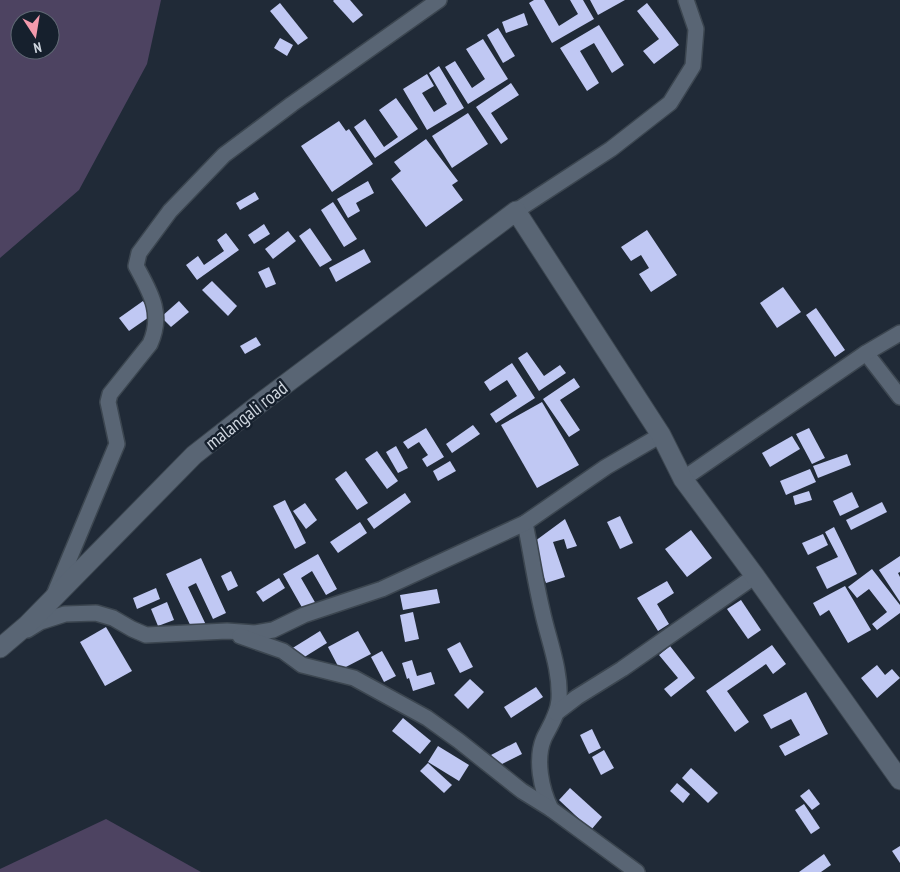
<svg xmlns="http://www.w3.org/2000/svg" width="900" height="872" font-family="'PT Sans Narrow',sans-serif">
	<style>
		.green { fill: #4d4361; fill-rule: evenodd }
		.building { fill: #c0c8f3 }
		.lines { fill: none; stroke-linecap: round; stroke-linejoin: round }
		.minor-casing { stroke: #3c4650; stroke-width: 18 }
		.tertiary-casing { stroke: #3c4650; stroke-width: 21 }
		.minor { stroke: #596574; stroke-width: 15 }
		.tertiary { stroke: #596574; stroke-width: 19 }
		.labels { text-anchor: middle; dominant-baseline: central; stroke-width: 5; stroke-linejoin: round; paint-order: stroke }
		.street-label { font-size: 19px; fill: #cfd6df; stroke: #16202d }
	</style>
	<rect width="100%" height="100%" fill="#202a37"/>
	<!-- green -->
	<g class="green">
		<path d="M0,0h161l-14,64 -68,126 -79,68zM20,20h30v30h-30z"/>
		<path d="M106,819l95,53h-201v-3z"/>
	</g>
	<!-- building -->
	<g class="building">
		<path d="M334,0h16l13,15 -10,8 -20,-22z"/>
		<path d="M534,0h10l15,26 19,-12 -8,-14h13l11,19 -42,24 -23,-40z"/>
		<path d="M590,0h35l-27,15z"/>
		<path d="M280,3l28,35 -10,7 -28,-34z"/>
		<path d="M647,3l32,42 -25,19 -11,-13 16,-12 -22,-28z"/>
		<path d="M524,13l4,12 -22,8 -4,-11z"/>
		<path d="M599,25l25,40 -12,8 -18,-30 -14,8 19,32 -12,8 -27,-43z"/>
		<path d="M498,28l17,28 -12,7 -16,-28z"/>
		<path d="M280,38l13,7 -6,11 -13,-8z"/>
		<path d="M483,39l25,40 -40,25 -23,-37 10,-6 17,27 13,-9 -19,-30z"/>
		<path d="M439,66l25,42 -37,22 -24,-41 24,-15 7,12 -12,7 12,19 13,-8 -18,-31z"/>
		<path d="M511,83l8,12 -28,18 17,26 -7,5 -25,-37z"/>
		<path d="M396,98l22,31 -43,29 -21,-31 11,-8 19,28 14,-10 -19,-27z"/>
		<path d="M468,113l20,31 -36,24 -20,-32z"/>
		<path d="M339,121l7,10 3,-2 24,35 -41,28 -31,-46z"/>
		<path d="M426,139l32,42 -6,4 11,15 -37,27 -35,-48 10,-8 -7,-9z"/>
		<path d="M368,181l6,12 -18,10 4,8 -12,7 -11,-19z"/>
		<path d="M255,192l4,7 -19,11 -4,-7z"/>
		<path d="M333,202l24,37 -13,8 -23,-37z"/>
		<path d="M264,224l6,10 -16,10 -6,-9z"/>
		<path d="M310,228l22,32 -12,7 -21,-31z"/>
		<path d="M647,230l30,45 -26,17 -12,-18 10,-6 -8,-13 -10,6 -10,-14z"/>
		<path d="M288,231l8,10 -23,18 -8,-10z"/>
		<path d="M226,233l13,17 -42,30 -11,-15 12,-9 6,9 20,-14 -7,-11z"/>
		<path d="M364,249l7,13 -35,20 -7,-14z"/>
		<path d="M269,267l7,17 -10,4 -8,-16z"/>
		<path d="M212,281l25,25 -9,10 -26,-26z"/>
		<path d="M783,287l18,25 -24,16 -17,-25z"/>
		<path d="M143,301l9,14 -23,16 -10,-13z"/>
		<path d="M179,301l10,11 -18,15 -10,-10z"/>
		<path d="M816,308l29,42 -10,7 -29,-42z"/>
		<path d="M256,337l5,8 -16,9 -5,-8z"/>
		<path d="M527,352l17,24 16,-11 6,8 -27,18 -21,-33z"/>
		<path d="M512,363l23,35 -39,25 -6,-9 27,-18 -10,-16 -17,11 -6,-9z"/>
		<path d="M574,378l6,9 -20,13 20,30 -11,7 -26,-38z"/>
		<path d="M542,402l37,63 -42,23 -36,-63z"/>
		<path d="M473,425l7,9 -28,19 -6,-9z"/>
		<path d="M426,428l18,29 -17,10 -5,-8 6,-4 -9,-13 -11,7 -5,-7z"/>
		<path d="M809,428l16,30 -13,6 -16,-30z"/>
		<path d="M792,436l8,13 -30,18 -8,-14z"/>
		<path d="M396,446l12,22 -10,5 -12,-21z"/>
		<path d="M377,451l21,30 -11,8 -22,-30z"/>
		<path d="M847,454l4,11 -33,13 -5,-12z"/>
		<path d="M450,461l6,10 -18,10 -5,-10z"/>
		<path d="M810,469l6,13 -30,13 -6,-14z"/>
		<path d="M346,471l22,32 -11,7 -22,-31z"/>
		<path d="M809,491l3,9 -17,5 -2,-9z"/>
		<path d="M852,492l7,15 -19,9 -7,-15z"/>
		<path d="M405,493l6,9 -37,27 -7,-10z"/>
		<path d="M285,500l21,43 -11,6 -22,-43z"/>
		<path d="M882,502l5,10 -36,18 -5,-10z"/>
		<path d="M305,503l12,17 -11,9 -13,-18z"/>
		<path d="M620,516l13,27 -13,6 -13,-27z"/>
		<path d="M565,519l12,27 -10,3 -3,-10 -11,3 12,35 -19,6 -15,-39z"/>
		<path d="M360,522l7,11 -29,20 -8,-11z"/>
		<path d="M834,527l23,47 -30,15 -11,-22 22,-10 -13,-25z"/>
		<path d="M691,530l21,28 -25,19 -22,-28z"/>
		<path d="M823,534l5,11 -20,10 -6,-12z"/>
		<path d="M318,554l19,35 -11,6 -14,-24 -11,7 15,26 -12,7 -21,-37z"/>
		<path d="M900,556v16l-2,1 2,4v25l-21,-32z"/>
		<path d="M201,558l25,55 -13,6 -17,-36 -8,4 18,38 -13,6 -27,-57z"/>
		<path d="M872,569l28,36v8l-23,17 -5,-6 15,-12 -18,-23 -12,9 -9,-11z"/>
		<path d="M231,571l7,15 -10,5 -7,-15z"/>
		<path d="M279,578l6,10 -22,14 -7,-10z"/>
		<path d="M667,581l7,12 -17,11 12,20 -11,7 -21,-33z"/>
		<path d="M845,586l26,44 -23,13 -19,-33 -9,6 -7,-13z"/>
		<path d="M156,588l4,11 -23,10 -4,-11z"/>
		<path d="M437,589l3,14 -37,7 -3,-15z"/>
		<path d="M741,600l20,30 -13,9 -21,-30z"/>
		<path d="M167,602l7,18 -16,6 -7,-17z"/>
		<path d="M413,612l6,27 -14,3 -5,-27z"/>
		<path d="M106,627l26,44 -27,15 -25,-44z"/>
		<path d="M320,631l7,12 -29,18 -7,-12z"/>
		<path d="M358,631l13,23 -31,16 -12,-23z"/>
		<path d="M460,642l13,25 -13,6 -13,-24z"/>
		<path d="M772,645l14,19 -13,10 -7,-10 -39,27 22,31 -14,10 -29,-41z"/>
		<path d="M670,646l25,32 -24,19 -7,-8 14,-11 -19,-23z"/>
		<path d="M382,651l14,25 -12,6 -13,-25z"/>
		<path d="M412,660l5,16 14,-4 4,12 -22,7 -4,-13 -2,1 -5,-16z"/>
		<path d="M877,665l8,10 7,-6 8,9 -23,20 -16,-20z"/>
		<path d="M470,679l14,13 -16,17 -14,-14z"/>
		<path d="M536,687l7,10 -32,21 -7,-11z"/>
		<path d="M806,692l22,42 -43,22 -6,-10 21,-11 -9,-16 -20,10 -8,-14z"/>
		<path d="M403,718l28,23 -11,13 -28,-23z"/>
		<path d="M592,729l9,19 -12,6 -9,-19z"/>
		<path d="M516,742l6,12 -26,13 -5,-12z"/>
		<path d="M438,746l31,19 -10,16 -31,-19z"/>
		<path d="M604,750l10,18 -13,7 -9,-18z"/>
		<path d="M428,763l24,22 -8,8 -24,-22z"/>
		<path d="M691,768l27,25 -10,10 -26,-25z"/>
		<path d="M677,783l13,11 -7,9 -13,-12z"/>
		<path d="M570,788l32,29 -11,13 -32,-30z"/>
		<path d="M809,789l11,15 -8,6 -12,-14z"/>
		<path d="M804,804l16,24 -9,6 -16,-24z"/>
		<path d="M900,846v17l-8,-12z"/>
		<path d="M824,854l7,11 -10,7h-22z"/>
	</g>
	<g class="lines">
		<!-- minor casing -->
		<g class="minor-casing">
			<g id="minor">
				<path d="M516,211l95,-62 59,-46 23,-37 3,-37 -10,-29"/>
				<path d="M866,353l34,44"/>
				<path d="M683,479l183,-126 34,-20"/>
				<path d="M525,523c6,29 10,58 17,87 6,29 19,59 17,90 -1,14 -9,26 -15,38 -9,21 -3,51 7,71"/>
				<path d="M54,595l63,-151 -9,-42 2,-8 40,-50c14,-31 0,-52 -14,-78l3,-13 31,-42 54,-56 68,-51 147,-104"/>
				<path d="M27,630l13,-8 25,-8 31,-1 17,5 19,11 14,6 81,-4 28,2 18,-3 31,-15 78,-26 143,-66 81,-56 55,-32"/>
				<path d="M240,636l43,15 19,14 52,13 73,40 32,23 63,50 29,18 86,63"/>
				<path d="M556,713l21,-16 45,-28 133,-93"/>
			</g>
		</g>
		<!-- tertiary casing -->
		<g class="tertiary-casing">
			<path id="tertiary" d="M0,648l27,-23 167,-170 69,-54 253,-190 145,224 22,44 72,97 145,204"/>
		</g>
		<!-- minor -->
		<use href="#minor" class="minor"/>
		<!-- tertiary -->
		<use href="#tertiary" class="tertiary"/>
	</g>
	<g class="labels">
		<!-- street labels -->
		<g class="street-label">
			<text transform="translate(246 415) rotate(-38)">malangali road</text>
		</g>
	</g>
	<!-- north arrow -->
	<g transform="translate(35 35) rotate(168)"><circle r="24" fill="#16202d" stroke="#606974"/>
	<path d="M0-4L9 19L0 12L-9 19Z" fill="#f39aac"/>
	<text y="-8" font-size="14" font-weight="bold" text-anchor="middle" fill="#cfd6df">N</text>
	</g>
</svg>
